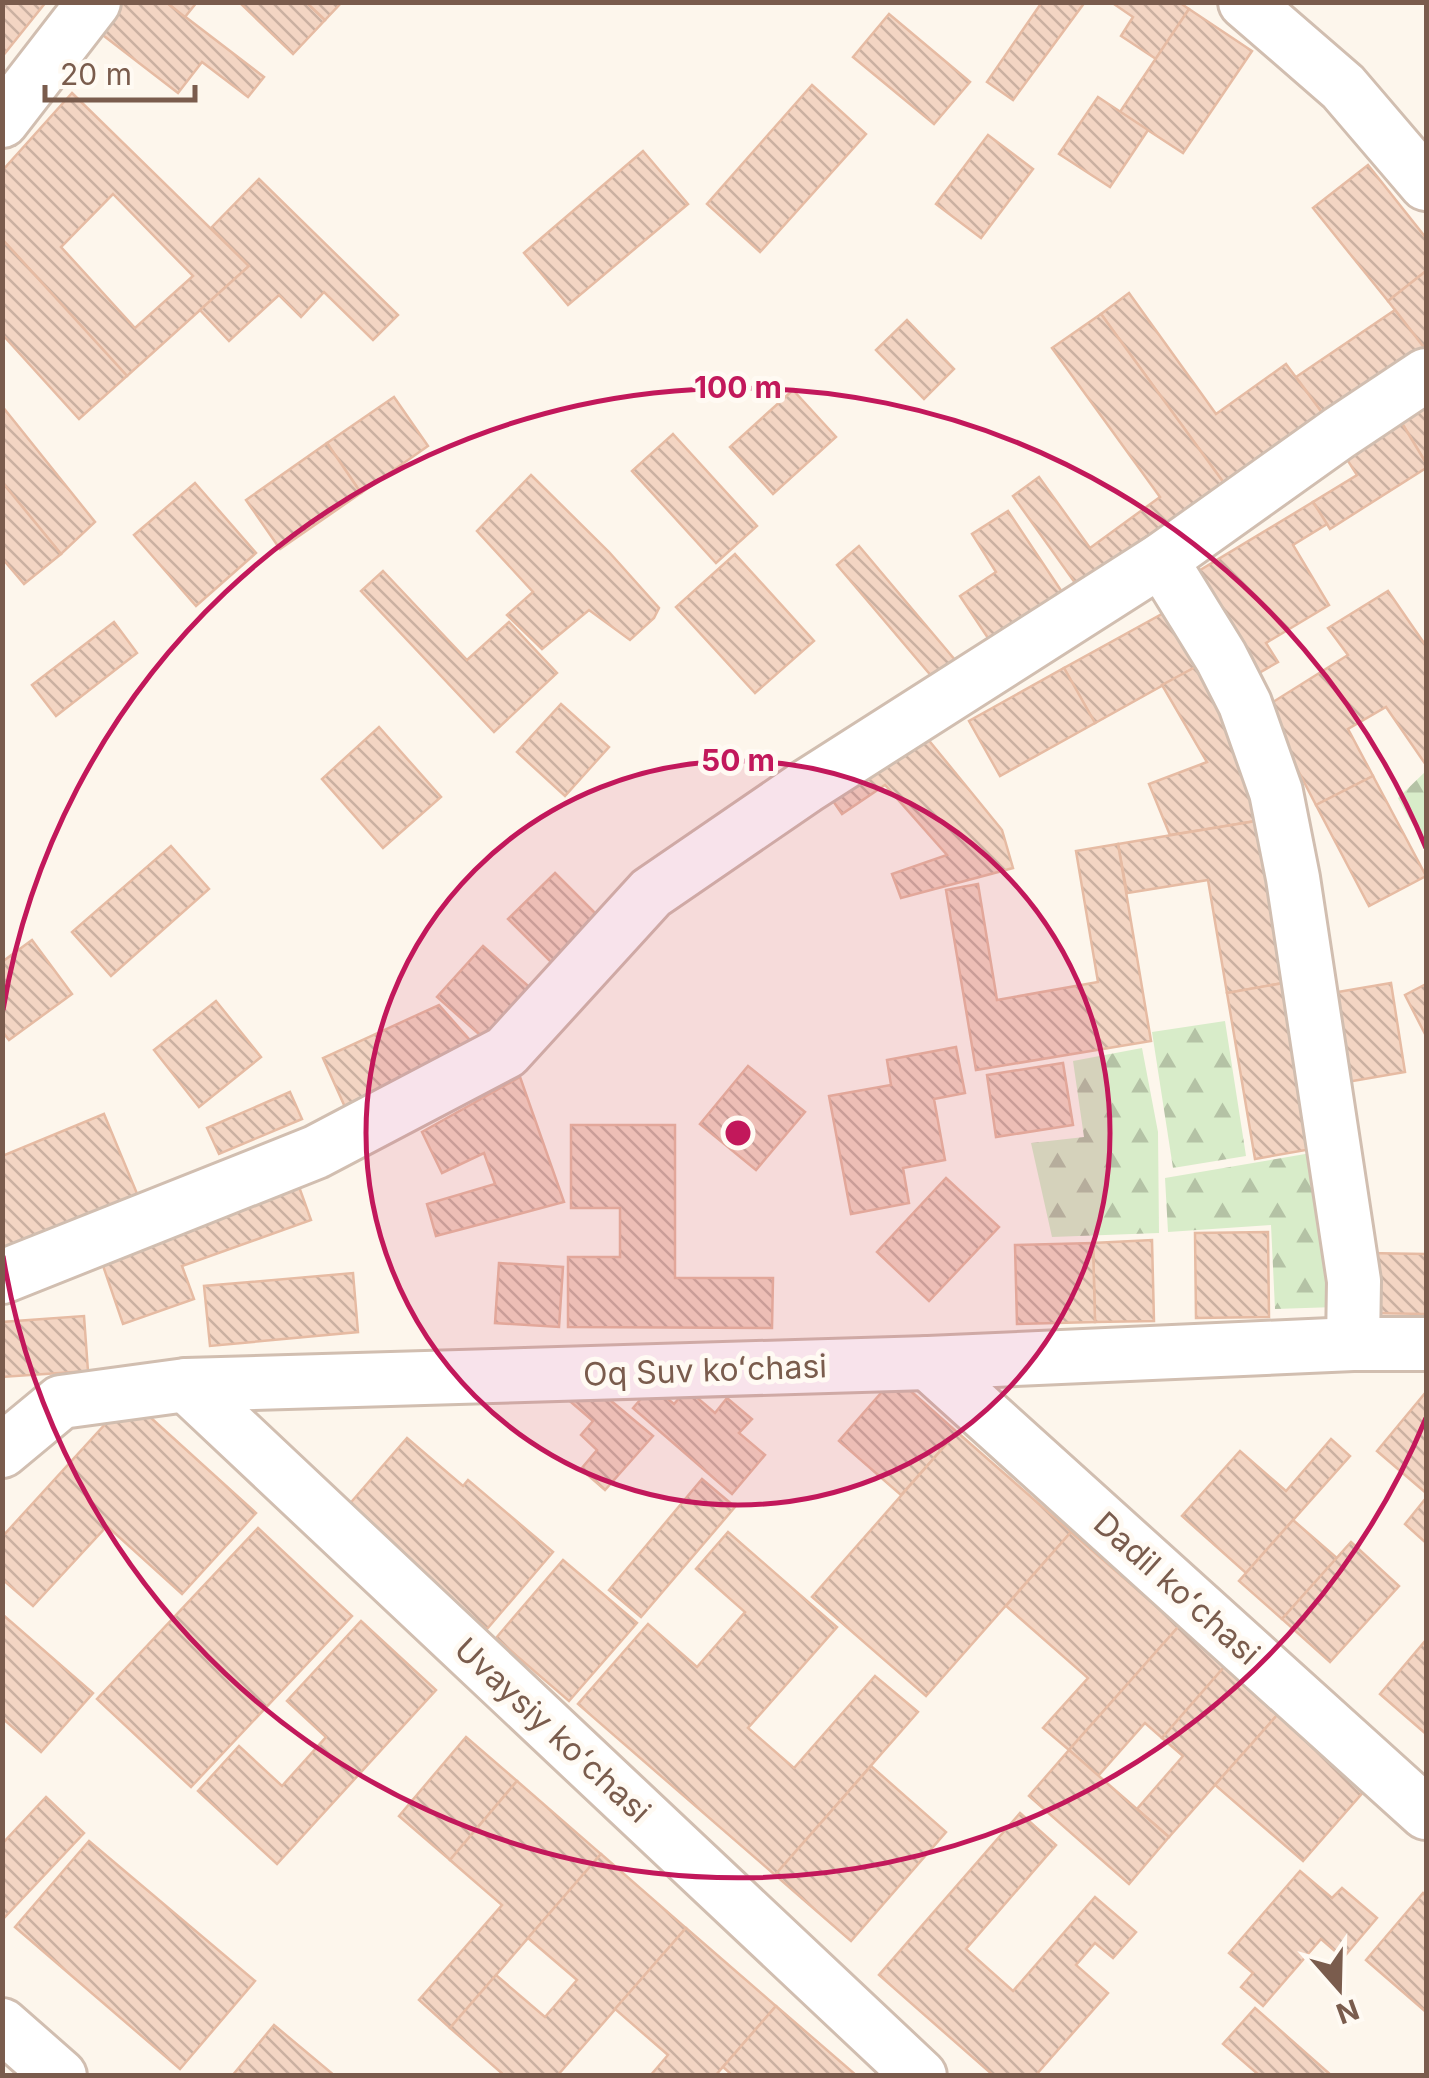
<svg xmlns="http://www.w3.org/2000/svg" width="1429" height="2078" font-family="Inter,sans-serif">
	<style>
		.forest { fill: url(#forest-firs) }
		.building { fill: url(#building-back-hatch); stroke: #e6bba3; stroke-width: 2.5; fill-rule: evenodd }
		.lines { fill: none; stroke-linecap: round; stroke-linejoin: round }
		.street-casing { stroke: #d1beb0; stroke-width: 58 }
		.street { stroke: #fff; stroke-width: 52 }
		.ring { fill: none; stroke: #c2185b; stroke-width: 5 }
		.labels { text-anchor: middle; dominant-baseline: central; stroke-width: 10; stroke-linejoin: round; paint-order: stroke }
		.street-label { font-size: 32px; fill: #7a5c4d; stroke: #fffaf3 }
		.centre { fill: #c2185b; stroke: #fffaf3; stroke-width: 5 }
		.ring-label { font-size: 30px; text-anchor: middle; font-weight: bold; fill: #c2185b; stroke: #fffaf3; stroke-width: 10; stroke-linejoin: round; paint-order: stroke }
	</style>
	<defs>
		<pattern id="forest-firs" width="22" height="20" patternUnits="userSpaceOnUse" patternTransform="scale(2.5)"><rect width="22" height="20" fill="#d8ecc9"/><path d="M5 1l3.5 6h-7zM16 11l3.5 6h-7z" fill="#b4c2a5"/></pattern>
		<pattern id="building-back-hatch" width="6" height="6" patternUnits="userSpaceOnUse" patternTransform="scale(2.5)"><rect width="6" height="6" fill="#f3d5c3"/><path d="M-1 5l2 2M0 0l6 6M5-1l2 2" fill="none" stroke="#cab0a1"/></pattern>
	</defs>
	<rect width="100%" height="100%" fill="#fdf6ec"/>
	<!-- forest -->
	<g class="forest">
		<path d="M1426,771v77l-28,-50z"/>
		<path d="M1225,1021l21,135 -73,12 -21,-136z"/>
		<path d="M1142,1048l16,84 1,101 -107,4 -21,-94 53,-6 -11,-76z"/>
		<path d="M1317,1152l19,155 -61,2 -4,-84 -103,7 -3,-54z"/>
	</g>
	<!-- building -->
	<g class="building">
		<path d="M2,2h44l-44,55z"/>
		<path d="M109,2h57l98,75 -16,20 -46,-35 -24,31 -87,-67z"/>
		<path d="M166,2h31l-12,15z"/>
		<path d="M239,2h67l19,18 -32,34z"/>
		<path d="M306,2h36l-17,18z"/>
		<path d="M1042,2h43l-72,98 -26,-18z"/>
		<path d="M1111,2h68l10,7 -33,50 -35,-23 12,-19z"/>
		<path d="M1189,9l63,42 -69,102 -63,-41z"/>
		<path d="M889,14l81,68 -36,42 -81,-67z"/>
		<path d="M812,85l54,49 -106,118 -53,-48z"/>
		<path d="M72,93l177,173 -122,110 -125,-137v-68zM113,194l80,82 -58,52 -74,-81z"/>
		<path d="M1098,97l50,33 -38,57 -51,-33z"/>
		<path d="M988,135l45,34 -52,69 -45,-34z"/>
		<path d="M643,151l45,53 -120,101 -44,-52z"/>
		<path d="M1368,165l58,73v33l-38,30 -75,-93z"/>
		<path d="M259,179l139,136 -25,25 -49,-48 -23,25 -22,-22 -50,46 -29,-31 49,-44 -38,-38z"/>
		<path d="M2,239l125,137 -48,43 -77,-85z"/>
		<path d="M1426,271v79l-38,-49z"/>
		<path d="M1129,293l87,121 70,-50 41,55 -98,71 -128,-176z"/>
		<path d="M1395,310l31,40 -99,69 -31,-42z"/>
		<path d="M1101,314l128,176 -146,104 -70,-98 26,-19 51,71 70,-51 -108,-149z"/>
		<path d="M907,320l47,49 -30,30 -48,-49z"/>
		<path d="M793,390l43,47 -63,57 -43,-47z"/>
		<path d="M1426,396v67l-29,-48z"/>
		<path d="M394,397l34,49 -67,47 -34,-50z"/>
		<path d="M2,406l93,116 -34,32 -59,-72z"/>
		<path d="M1397,415l29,48v5l-96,61 -17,-27 44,-27 -16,-25z"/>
		<path d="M673,434l84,92 -41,37 -84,-92z"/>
		<path d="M327,443l34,50 -81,56 -34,-49z"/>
		<path d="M531,475l78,77 50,56 -5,10 -24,22 -41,-30 -47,39 -35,-34 26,-23 -56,-61z"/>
		<path d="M2,482l59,72 -37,30 -22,-26z"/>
		<path d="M195,483l61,70 -60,53 -62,-71z"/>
		<path d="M1313,502l14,22 -34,21 36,60 -63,38 12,19 -26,15 -60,-102z"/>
		<path d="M1008,511l62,93 -72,49 -38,-57 36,-24 -24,-38z"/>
		<path d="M859,546l102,121 -22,18 -102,-120z"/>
		<path d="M735,554l79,87 -59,52 -79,-86z"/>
		<path d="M383,571l84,89 42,-38 48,51 -63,59 -133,-141z"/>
		<path d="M1388,591l38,55v119l-40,-58 -38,22 25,47 -57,29 -51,-98 83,-52 -20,-27z"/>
		<path d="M1171,609l30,55 -106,59 -31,-55z"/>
		<path d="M114,622l23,31 -81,63 -24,-31z"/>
		<path d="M1201,664l61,156 -92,15 -21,-51 58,-22 -45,-77z"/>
		<path d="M1064,668l31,55 -95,53 -31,-55z"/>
		<path d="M561,704l48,43 -44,49 -48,-44z"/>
		<path d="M379,727l62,70 -58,51 -61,-69z"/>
		<path d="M922,732l80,98 11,38 -112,30 -9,-24 55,-19 -62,-70 -43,29 -13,-19z"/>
		<path d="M1373,776l53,100 -57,30 -53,-101z"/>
		<path d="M1262,820l27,162 -62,11 -19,-113 -81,13 -9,-49z"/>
		<path d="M1118,844l33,197 -175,29 -30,-180 32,-6 19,116 101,-18 -22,-131z"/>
		<path d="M171,846l38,43 -98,87 -39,-44z"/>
		<path d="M555,873l47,47 -47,46 -47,-47z"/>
		<path d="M32,940l40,54 -63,46 -7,-9v-69z"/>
		<path d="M483,946l51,45 -46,51 -51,-45z"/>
		<path d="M1289,982l28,166 -62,11 -28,-166z"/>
		<path d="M1391,983l14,89 -70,12 -15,-89z"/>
		<path d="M1426,984v52l-21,-41z"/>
		<path d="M216,1001l45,56 -62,50 -45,-57z"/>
		<path d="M439,1005l37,42 -131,60 -22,-49z"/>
		<path d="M956,1047l9,46 -31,6 11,61 -42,8 6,35 -58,11 -22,-118 62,-11 -4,-25z"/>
		<path d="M1063,1063l10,62 -77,12 -9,-62z"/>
		<path d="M748,1066l57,46 -49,58 -56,-46z"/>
		<path d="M520,1077l44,125 -128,34 -9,-32 68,-20 -11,-31 -42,20 -20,-41z"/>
		<path d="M290,1092l12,27 -83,35 -12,-26z"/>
		<path d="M104,1114l34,82 -136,55v-95z"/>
		<path d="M571,1125h104v153h98l-1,50 -204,-1v-70h52v-49h-49z"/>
		<path d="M946,1178l53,49 -70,74 -52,-49z"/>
		<path d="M298,1184l13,36 -129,46 12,33 -71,25 -24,-70z"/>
		<path d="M1268,1232l1,85 -73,1 -1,-85z"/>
		<path d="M1152,1240l2,81 -59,1 -2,-79z"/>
		<path d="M1093,1243l2,79 -78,2 -2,-79z"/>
		<path d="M1366,1253l60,1v60l-60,-1z"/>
		<path d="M499,1263l64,4 -4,60 -64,-4z"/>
		<path d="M353,1273l5,59 -148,14 -6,-60z"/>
		<path d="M84,1316l4,55 -86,6v-55z"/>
		<path d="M895,1377l62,55 -56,63 -62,-54z"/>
		<path d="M591,1384l62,52 -48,54 -24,-21 16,-19 -16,-15 12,-14 -42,-36z"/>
		<path d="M652,1386l22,18 13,-15 28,24 12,-15 25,21 -13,14 26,22 -33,39 -99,-86z"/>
		<path d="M1426,1392v101l-49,-42z"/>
		<path d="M129,1398l127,115 -74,81 -75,-68 -74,80 -31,-27v-42z"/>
		<path d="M957,1432l114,100 -145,164 -114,-99z"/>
		<path d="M407,1438l56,48 5,-6 85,72 -66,77 -141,-121z"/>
		<path d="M1331,1439l19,17 -104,117 -64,-57 58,-65 46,40z"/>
		<path d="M702,1479l33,28 -94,110 -32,-27z"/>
		<path d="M1426,1498v45l-21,-19z"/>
		<path d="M1293,1520l44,38 -55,61 -43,-38z"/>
		<path d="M258,1528l94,88 -161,171 -94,-88z"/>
		<path d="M728,1532l109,95 -89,101 46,40 81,-92 43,36 -143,163 -197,-171 70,-80 49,43 48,-55 -49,-43z"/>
		<path d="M1071,1532l108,94 -110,124 -26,-22 45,-50 -82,-72z"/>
		<path d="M1351,1542l48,44 -69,76 -48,-43z"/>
		<path d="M563,1560l74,63 -68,78 -73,-63z"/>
		<path d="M2,1614l91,79 -52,59 -39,-34z"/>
		<path d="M361,1621l75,69 -159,174 -79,-73 41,-45 43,40 44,-49 -39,-36z"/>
		<path d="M1179,1626l46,40 -63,72 -17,-15 -47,53 -29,-26z"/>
		<path d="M1426,1640v94l-46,-40z"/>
		<path d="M1225,1666l53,48 -109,123 -32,-28 46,-53 -21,-18z"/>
		<path d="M1278,1714l87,76 -62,71 -88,-76z"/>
		<path d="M466,1737l51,44 -67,79 -51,-44z"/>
		<path d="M1069,1750l100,87 -40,47 -100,-88z"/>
		<path d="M871,1766l75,66 -95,109 -76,-66z"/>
		<path d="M517,1781l84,73 -151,174 -31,-28 83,-95 -52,-45z"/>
		<path d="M46,1797l38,36 -82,87v-76z"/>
		<path d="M1020,1813l36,32 -90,104 47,42 82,-94 41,35 -23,26 -18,-15 -19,22 32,28 -73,83h-41l-115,-101z"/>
		<path d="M89,1841l166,140 -75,88 -165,-142z"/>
		<path d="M601,1854l85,74 -129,148h-52l-55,-48 46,-53 49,42 32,-37 -49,-42z"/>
		<path d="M1300,1871l32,27 10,-10 35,30 -34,40 -22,-19 -58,67 -22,-19 12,-14 -24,-20z"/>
		<path d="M1423,1893l3,3v116l-60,-52z"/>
		<path d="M686,1928l90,78 -61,70h-65l18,-21 -53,-46z"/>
		<path d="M776,2006l81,70h-124l-10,-9z"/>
		<path d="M1255,2008l77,68h-72l-37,-32z"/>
		<path d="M274,2025l61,51h-103z"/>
	</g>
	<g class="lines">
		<!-- street casing -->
		<g class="street-casing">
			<g id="street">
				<path d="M1245,2l98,85 83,97"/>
				<path d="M2,121l92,-119"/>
				<path d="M1161,560l60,97 24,47 31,88 17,86 61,403 -1,63"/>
				<path d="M2,1277l314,-125 190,-100 145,-159 156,-107 354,-226 178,-127 87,-58"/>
				<path d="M928,1363l498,450"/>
				<path d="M186,1385l734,691"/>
				<path d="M2,1451l59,-49 125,-17 742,-22 425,-19h73"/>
				<path d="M2,2025l58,51"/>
			</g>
		</g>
		<!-- street -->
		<use href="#street" class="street"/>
	</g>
	<!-- distance rings -->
	<circle cx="738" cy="1133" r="372" fill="#c2185b" fill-opacity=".12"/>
	<g class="ring">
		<circle cx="738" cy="1133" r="372"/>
		<path d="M1426 1418A745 745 0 0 1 3 1256M3 1010A745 745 0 0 1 1426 848"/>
	</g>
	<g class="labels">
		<!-- street labels -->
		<g class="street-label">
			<text transform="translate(705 1370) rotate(-2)">Oq Suv koʻchasi</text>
			<text transform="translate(1177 1588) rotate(42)">Dadil koʻchasi</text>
			<text transform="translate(553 1730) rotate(43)">Uvaysiy koʻchasi</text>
		</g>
	</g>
	<circle cx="738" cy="1133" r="15" class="centre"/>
	<g class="ring-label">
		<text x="738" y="398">100 m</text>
		<text x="738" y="771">50 m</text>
	</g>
	<!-- border -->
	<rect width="1429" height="2078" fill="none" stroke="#7a5c4d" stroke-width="10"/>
	<!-- north arrow -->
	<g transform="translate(1339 1988) rotate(160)" stroke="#fffaf3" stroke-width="8" paint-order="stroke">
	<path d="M0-8L18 38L0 25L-18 38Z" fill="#7a5c4d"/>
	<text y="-15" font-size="28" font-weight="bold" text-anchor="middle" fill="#7a5c4d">N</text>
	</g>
	<!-- scale -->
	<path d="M45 85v15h150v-15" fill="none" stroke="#7a5c4d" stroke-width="5"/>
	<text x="60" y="85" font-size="30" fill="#7a5c4d" stroke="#fffaf3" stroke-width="8" paint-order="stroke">20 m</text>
</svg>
